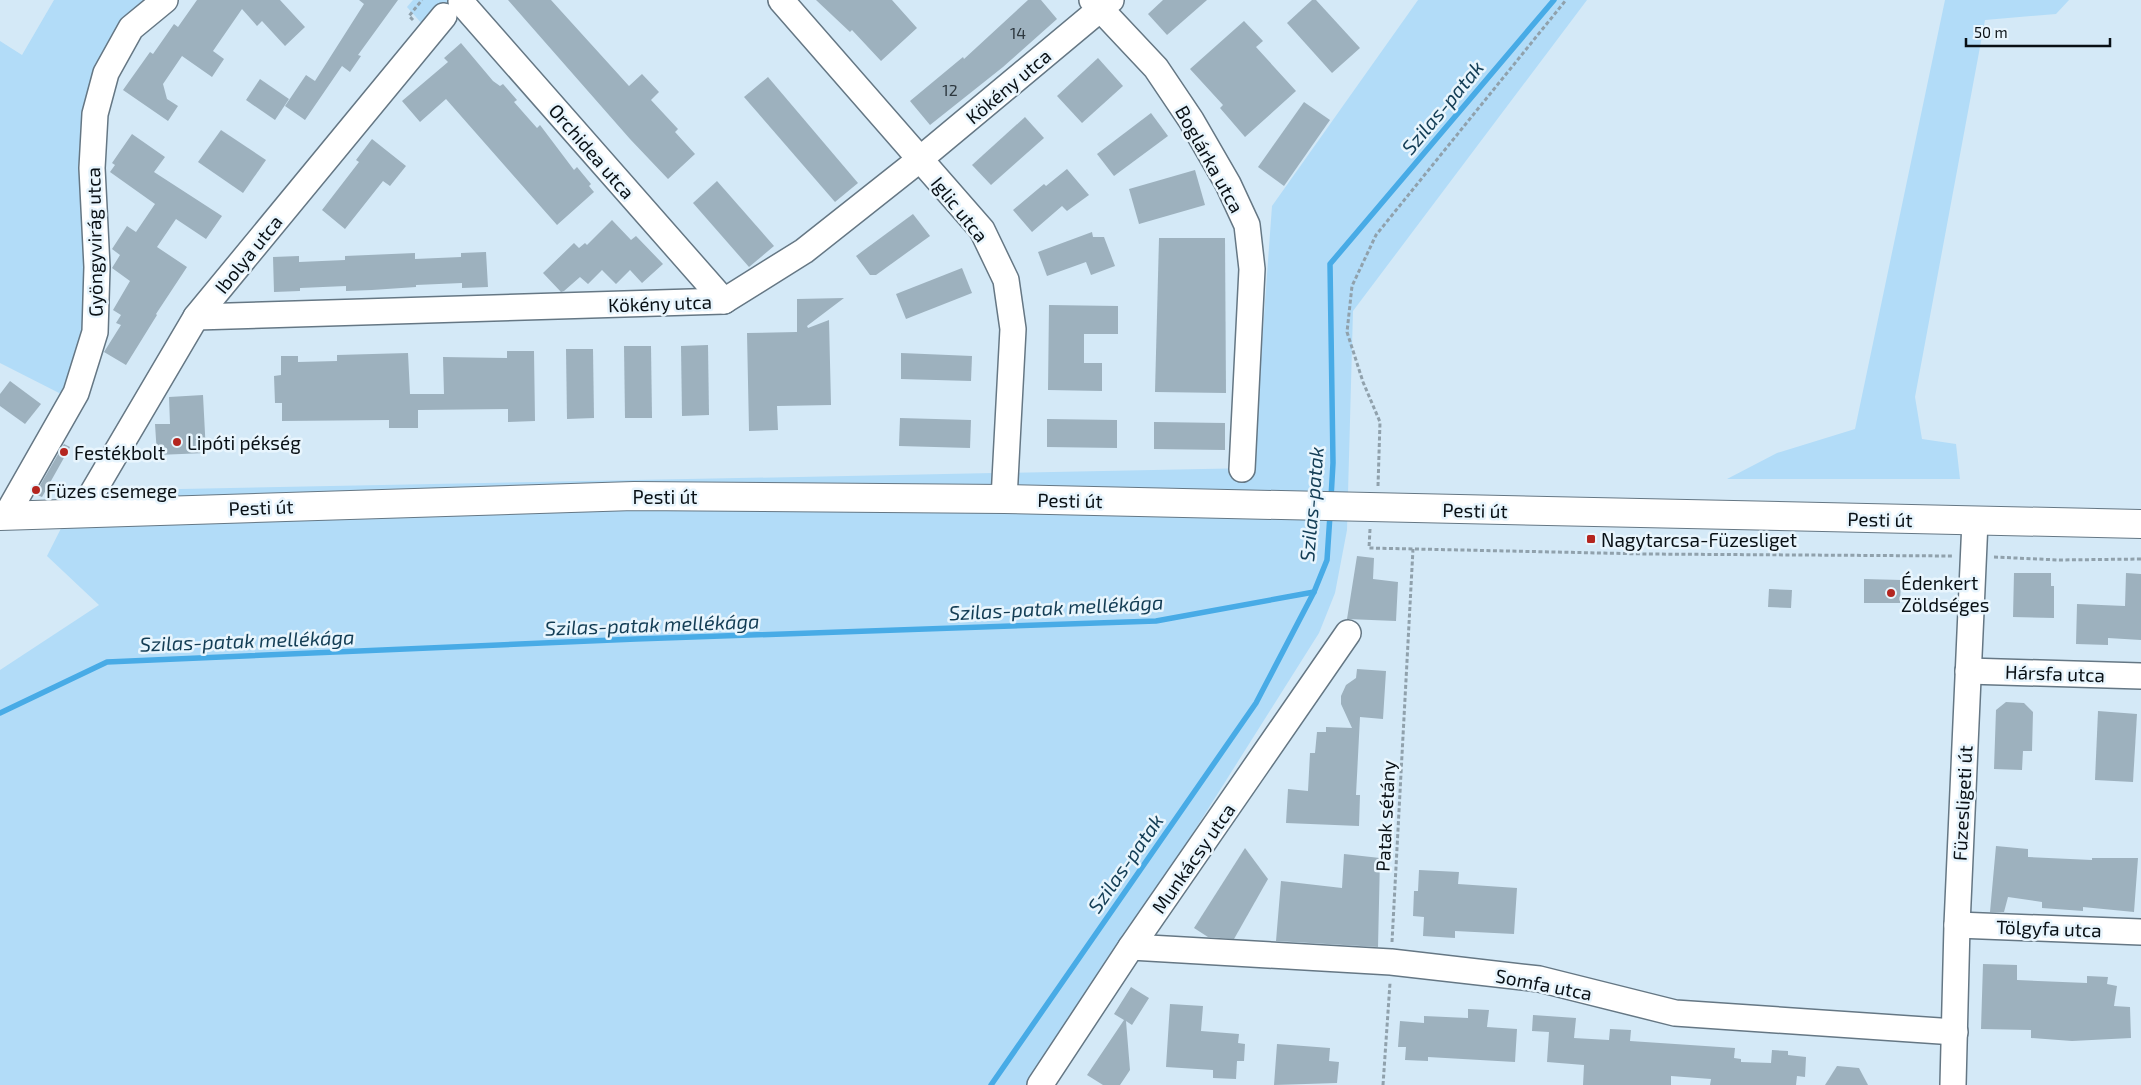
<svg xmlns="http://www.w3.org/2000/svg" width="2141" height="1085" font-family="'Exo 2',sans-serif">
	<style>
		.green { fill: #b2dcf8 }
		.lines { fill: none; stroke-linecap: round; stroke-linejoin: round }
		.stream { stroke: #48abe6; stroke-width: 5.5 }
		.building { fill: #9db1be }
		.minor-casing { stroke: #657784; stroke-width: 28 }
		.major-casing { stroke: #657784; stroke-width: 30 }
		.path { stroke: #90a1ac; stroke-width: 3; stroke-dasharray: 4 2.5; stroke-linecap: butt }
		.minor { stroke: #fff; stroke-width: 25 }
		.major { stroke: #fff; stroke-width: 28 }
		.poi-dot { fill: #b4251f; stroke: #e8f5fd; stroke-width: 2 }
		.labels { text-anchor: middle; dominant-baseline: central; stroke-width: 5; stroke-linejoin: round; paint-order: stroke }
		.number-label { font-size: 16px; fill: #2e383f }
		.street-label { font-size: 19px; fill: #091015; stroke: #e8f5fd }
		.poi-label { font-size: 19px; fill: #091015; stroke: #e8f5fd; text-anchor: start }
		.water-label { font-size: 20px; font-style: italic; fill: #133d55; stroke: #e8f5fd }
	</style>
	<rect width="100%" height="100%" fill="#d4e9f7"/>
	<!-- green -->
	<g class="green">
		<path d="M54,0h92l-36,53 -15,235 -30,108 -65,-33v-322l22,14z"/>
		<path d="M413,0h36l-25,26 -17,-19z"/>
		<path d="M1418,0h169l-234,311 -6,219 -12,63 -16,40 -285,452h-1034v-415l99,-65 -52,-49 33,-65 1173,-23 19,-262z"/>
		<path d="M1945,0h124l-13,14 -71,6 -70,377 7,42 34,5 4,35h-233l50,-26 78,-24z"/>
	</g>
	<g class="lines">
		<!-- stream -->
		<g class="stream">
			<path d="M1331,498l2,-35 -3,-199 224,-264"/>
			<path d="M0,713l107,-51 529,-23 520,-18 158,-29"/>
			<path d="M991,1085l265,-382 58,-111 13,-32 3,-45"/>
		</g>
	</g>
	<!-- building -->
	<g class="building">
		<path d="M197,0h83l25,27 -20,19 -23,-25 -5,5 -15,-17 -29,42 11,8 -12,18 -30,-21 -19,28 4,15 11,7 -10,15 -45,-31 27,-38 3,2 21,-30 4,3z"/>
		<path d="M359,0h39l-40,55 3,1 -11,16 -8,-6 -37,54 -20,-14 21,-31 9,6 49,-77z"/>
		<path d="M508,0h43l78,86 13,-12 17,18 -8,8 27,29 -3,3 20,22 -27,25 -38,-40z"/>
		<path d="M816,0h76l25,28 -36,33 -29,-31 -2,2z"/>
		<path d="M1028,0h13l16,19 -54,48 -73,58 -20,-24 53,-44 1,2z"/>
		<path d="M1163,0h44l-40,35 -19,-21z"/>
		<path d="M1312,0h4l44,48 -28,25 -45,-50z"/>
		<path d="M1244,21l19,20 -7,6 40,44 -51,46 -25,-29 3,-3 -33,-36z"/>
		<path d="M461,43l32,38 7,5 3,-2 14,16 -3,2 23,26 3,-3 34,45 3,-3 14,17 -2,2 5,6 -37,33 -111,-126 -26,23 -18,-21 46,-39 -4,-4z"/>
		<path d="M1098,58l25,28 -41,37 -25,-27z"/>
		<path d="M768,77l90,106 -23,19 -91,-105z"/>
		<path d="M260,79l29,20 -14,21 -29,-20z"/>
		<path d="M1304,102l26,18 -46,66 -26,-19z"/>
		<path d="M1151,113l17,23 -54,40 -17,-22z"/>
		<path d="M1025,117l19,21 -53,47 -19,-20z"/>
		<path d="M221,130l45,30 -23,33 -45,-31z"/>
		<path d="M132,134l33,23 -11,15 68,44 -16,23 -30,-20 -19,28 30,20 -31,47 1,1 -31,50 -22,-13 17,-27 -5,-2 5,-8 -8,-5 17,-29 -18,-13 8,-13 -8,-6 15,-23 9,6 19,-28 -45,-32 5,-7 -3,-2z"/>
		<path d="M372,139l34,27 -16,20 -7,-5 -38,48 -23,-19 37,-48 -3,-2z"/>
		<path d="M1067,169l22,26 -22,16 -5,-5 -30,26 -19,-22 31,-26 2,2z"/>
		<path d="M1195,170l10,35 -66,19 -10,-35z"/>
		<path d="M717,181l57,65 -25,21 -56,-64z"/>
		<path d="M913,214l17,22 -54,39h-6l-14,-19z"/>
		<path d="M612,220l19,20 5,-4 27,28 -21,19 -12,-13 -14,14 -14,-14 -14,14 -8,-7 -16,14 -3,1 -18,-19 31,-30 5,5 6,-5 2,2z"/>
		<path d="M1092,232l1,5h11l11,29 -24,9 -5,-13 -39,14 -9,-24z"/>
		<path d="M1159,238h66l1,155 -71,-1z"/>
		<path d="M486,252l2,35 -26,1v-5l-46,2v2l-44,3 -26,1v-5l-46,2v3l-26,1 -1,-35 26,-1v6l46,-2v-4l70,-3v6l46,-2v-4z"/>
		<path d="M962,268l10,25 -66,26 -10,-25z"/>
		<path d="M844,298l-37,28 1,2 21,-8 2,85 -54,1 1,24 -29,1 -2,-98 50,-1v-33z"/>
		<path d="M1049,305l69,1v28h-34v29h18v28l-54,-1z"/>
		<path d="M708,345l1,70 -27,1 -1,-70z"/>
		<path d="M624,346h27l1,72h-27z"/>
		<path d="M566,349h27l1,69 -27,1z"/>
		<path d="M507,351h27l1,70 -27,1v-13l-90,1v18h-29v-8l-107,1v-18h-7l-1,-27 7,-1v-19h17v6l39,-1v-6l71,-2 2,41h34l-1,-37 64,1z"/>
		<path d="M901,353l71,3 -1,25 -70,-2z"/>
		<path d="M10,381l31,23 -16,20 -25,-18v-12z"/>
		<path d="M203,395l3,58 -49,2 -2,-31h15l-1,-27z"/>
		<path d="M900,418l71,2 -1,28 -71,-2z"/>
		<path d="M1047,419l70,1v28l-70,-1z"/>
		<path d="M1154,422l71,1v27l-71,-1z"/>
		<path d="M64,444l6,3 -28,50 -7,-3z"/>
		<path d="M1357,556l17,2 -1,21 25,3 -2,39 -49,-2z"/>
		<path d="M2014,573h37v13h3v32l-41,-1z"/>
		<path d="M2126,573l15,1v66l-33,-2v7l-32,-1 1,-40 48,2z"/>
		<path d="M1864,579l37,1 -1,23h-36z"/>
		<path d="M1769,589l23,1 -1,18 -23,-1z"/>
		<path d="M1357,669l29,2 -3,48 -23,-2 -4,78h4l-1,31 -73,-3 2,-34 20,2 2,-38h5l2,-21h9v-5l26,1 -11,-24v-8l5,-11 10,-7z"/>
		<path d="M2006,702l18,1 9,9 -1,39h-9l-1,19 -28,-1 2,-59z"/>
		<path d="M2098,711l39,3 -4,68 -38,-2z"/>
		<path d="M1996,846l32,3v8l64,3v-2h46l-4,54 -51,-5v4l-41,-3v-6l-34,-5 -4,15h-14z"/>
		<path d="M1245,848l23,31 -34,60 -26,-2 -14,-9z"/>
		<path d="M1344,854l36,4 -2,89 -102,-6 5,-60 61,7z"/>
		<path d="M1419,870l40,2 -1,12 59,4 -3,46 -59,-3v7l-32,-2 1,-19 -11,-1 1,-25h4z"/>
		<path d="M1983,964l34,1v15l70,3v-7l21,1 -1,7 10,2 -3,20 16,1 1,31 -59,3 -41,-3v-8l-50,-1z"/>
		<path d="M1131,987l18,11 -17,27 -6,-4 4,49 -10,15h-17l-16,-10 37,-55 -10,-6z"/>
		<path d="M1170,1004l33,2 -2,25 38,3 -1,9 7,1 -1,17h-7l-1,18 -23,-1v-8l-47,-3z"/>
		<path d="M1468,1009l21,1 -2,17 30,2 -2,33 -87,-5v4l-23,-1 1,-13h-8l2,-26 24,2v-7l44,2z"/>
		<path d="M1533,1015l43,3 -2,20 35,2 1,-11 21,1 -1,11 105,7 -1,10 7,1v3l30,1 1,-13 16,1v4l18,2 -1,20 -8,-1 -1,9h-86l1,-6 -40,-3v9h-88l1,-20 -37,-3 2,-30 -17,-1z"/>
		<path d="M1277,1044l53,4 -1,13 10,1 -2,21 -63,2z"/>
		<path d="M1837,1066l22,2 9,17h-43z"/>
	</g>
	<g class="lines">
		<!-- minor casing -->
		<g class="minor-casing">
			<g id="minor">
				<path d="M781,0l201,230 24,50 7,49 -9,170"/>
				<path d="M1092,0l64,68 35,52 37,64 19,41 5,44 -10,200"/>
				<path d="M461,2l263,299"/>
				<path d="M196,317l528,-16 80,-50 115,-91 192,-160"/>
				<path d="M80,514l116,-197 248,-301"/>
				<path d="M6,516l70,-123 19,-61 2,-65 -5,-99 3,-54 11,-41 25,-45 34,-28"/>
				<path d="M1968,671l173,5"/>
				<path d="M1957,925l184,7"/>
				<path d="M1131,947l260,15 148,17 136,34 280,19"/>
				<path d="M1040,1085l91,-138 217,-314"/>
				<path d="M1953,1085l4,-160 18,-404"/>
			</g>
		</g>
		<!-- major casing -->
		<g class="major-casing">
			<path id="major" d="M0,516l634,-20 370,3 1137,25"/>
		</g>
		<!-- path -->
		<g class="path">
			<path d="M413,20l-4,-4 13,-16"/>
			<path d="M1378,486l2,-64 -17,-40 -16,-50 5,-46 24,-51 190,-235"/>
			<path d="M1370,529l-1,19 277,6 307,2"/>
			<path d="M1994,557l65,3 82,-1"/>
			<path d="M1392,942l21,-393"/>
			<path d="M1383,1085l7,-102"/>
		</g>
		<!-- minor -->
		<use href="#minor" class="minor"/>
		<!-- major -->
		<use href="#major" class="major"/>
	</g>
	<!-- markers -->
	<g class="poi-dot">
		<circle cx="177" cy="442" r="5"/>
		<circle cx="64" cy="452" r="5"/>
		<circle cx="36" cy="490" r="5"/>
		<rect x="1586" y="534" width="10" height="10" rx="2.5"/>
		<circle cx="1891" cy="593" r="5"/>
	</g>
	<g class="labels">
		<!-- number labels -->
		<g class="number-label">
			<text x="1018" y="32">14</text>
			<text x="950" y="89">12</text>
		</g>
		<!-- street labels -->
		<g class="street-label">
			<text transform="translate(1008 86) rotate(-40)">Kökény utca</text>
			<text transform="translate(592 151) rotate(49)">Orchidea utca</text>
			<text transform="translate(1210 159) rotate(61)">Boglárka utca</text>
			<text transform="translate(960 209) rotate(51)">Iglic utca</text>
			<text transform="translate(94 242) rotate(-91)">Gyöngyvirág utca</text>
			<text transform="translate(248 254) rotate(-51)">Ibolya utca</text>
			<text transform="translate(660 303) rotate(-2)">Kökény utca</text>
			<text x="665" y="496">Pesti út</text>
			<text transform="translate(1070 500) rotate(1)">Pesti út</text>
			<text transform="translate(261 507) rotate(-2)">Pesti út</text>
			<text transform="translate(1475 510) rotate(1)">Pesti út</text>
			<text transform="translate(1880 519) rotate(1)">Pesti út</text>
			<text transform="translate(2055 673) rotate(2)">Hársfa utca</text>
			<text transform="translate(1962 803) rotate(-87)">Füzesligeti út</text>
			<text transform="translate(1385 816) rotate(-87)">Patak sétány</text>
			<text transform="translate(1193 858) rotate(-55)">Munkácsy utca</text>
			<text transform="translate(2049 928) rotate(2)">Tölgyfa utca</text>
			<text transform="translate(1544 984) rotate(11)">Somfa utca</text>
		</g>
		<!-- poi labels -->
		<g class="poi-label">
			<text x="187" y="442">Lipóti pékség</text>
			<text x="74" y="452">Festékbolt</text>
			<text x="46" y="490">Füzes csemege</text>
			<text x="1601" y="539">Nagytarcsa-Füzesliget</text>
			<text x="1901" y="582">Édenkert<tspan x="1901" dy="22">Zöldséges</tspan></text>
		</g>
		<!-- water labels -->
		<g class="water-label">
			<text transform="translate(1442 107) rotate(-50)">Szilas-patak</text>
			<text transform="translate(1311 504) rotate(-85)">Szilas-patak</text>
			<text transform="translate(1056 607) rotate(-3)">Szilas-patak mellékága</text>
			<text transform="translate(652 624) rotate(-2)">Szilas-patak mellékága</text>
			<text transform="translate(247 640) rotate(-2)">Szilas-patak mellékága</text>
			<text transform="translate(1125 863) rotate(-55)">Szilas-patak</text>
		</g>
	</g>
	<!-- scale -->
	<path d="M1966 38v8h144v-8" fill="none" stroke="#091015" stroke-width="2.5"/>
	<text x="1974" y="38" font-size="15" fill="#091015" stroke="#e8f5fd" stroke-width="4" paint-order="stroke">50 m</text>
</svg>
